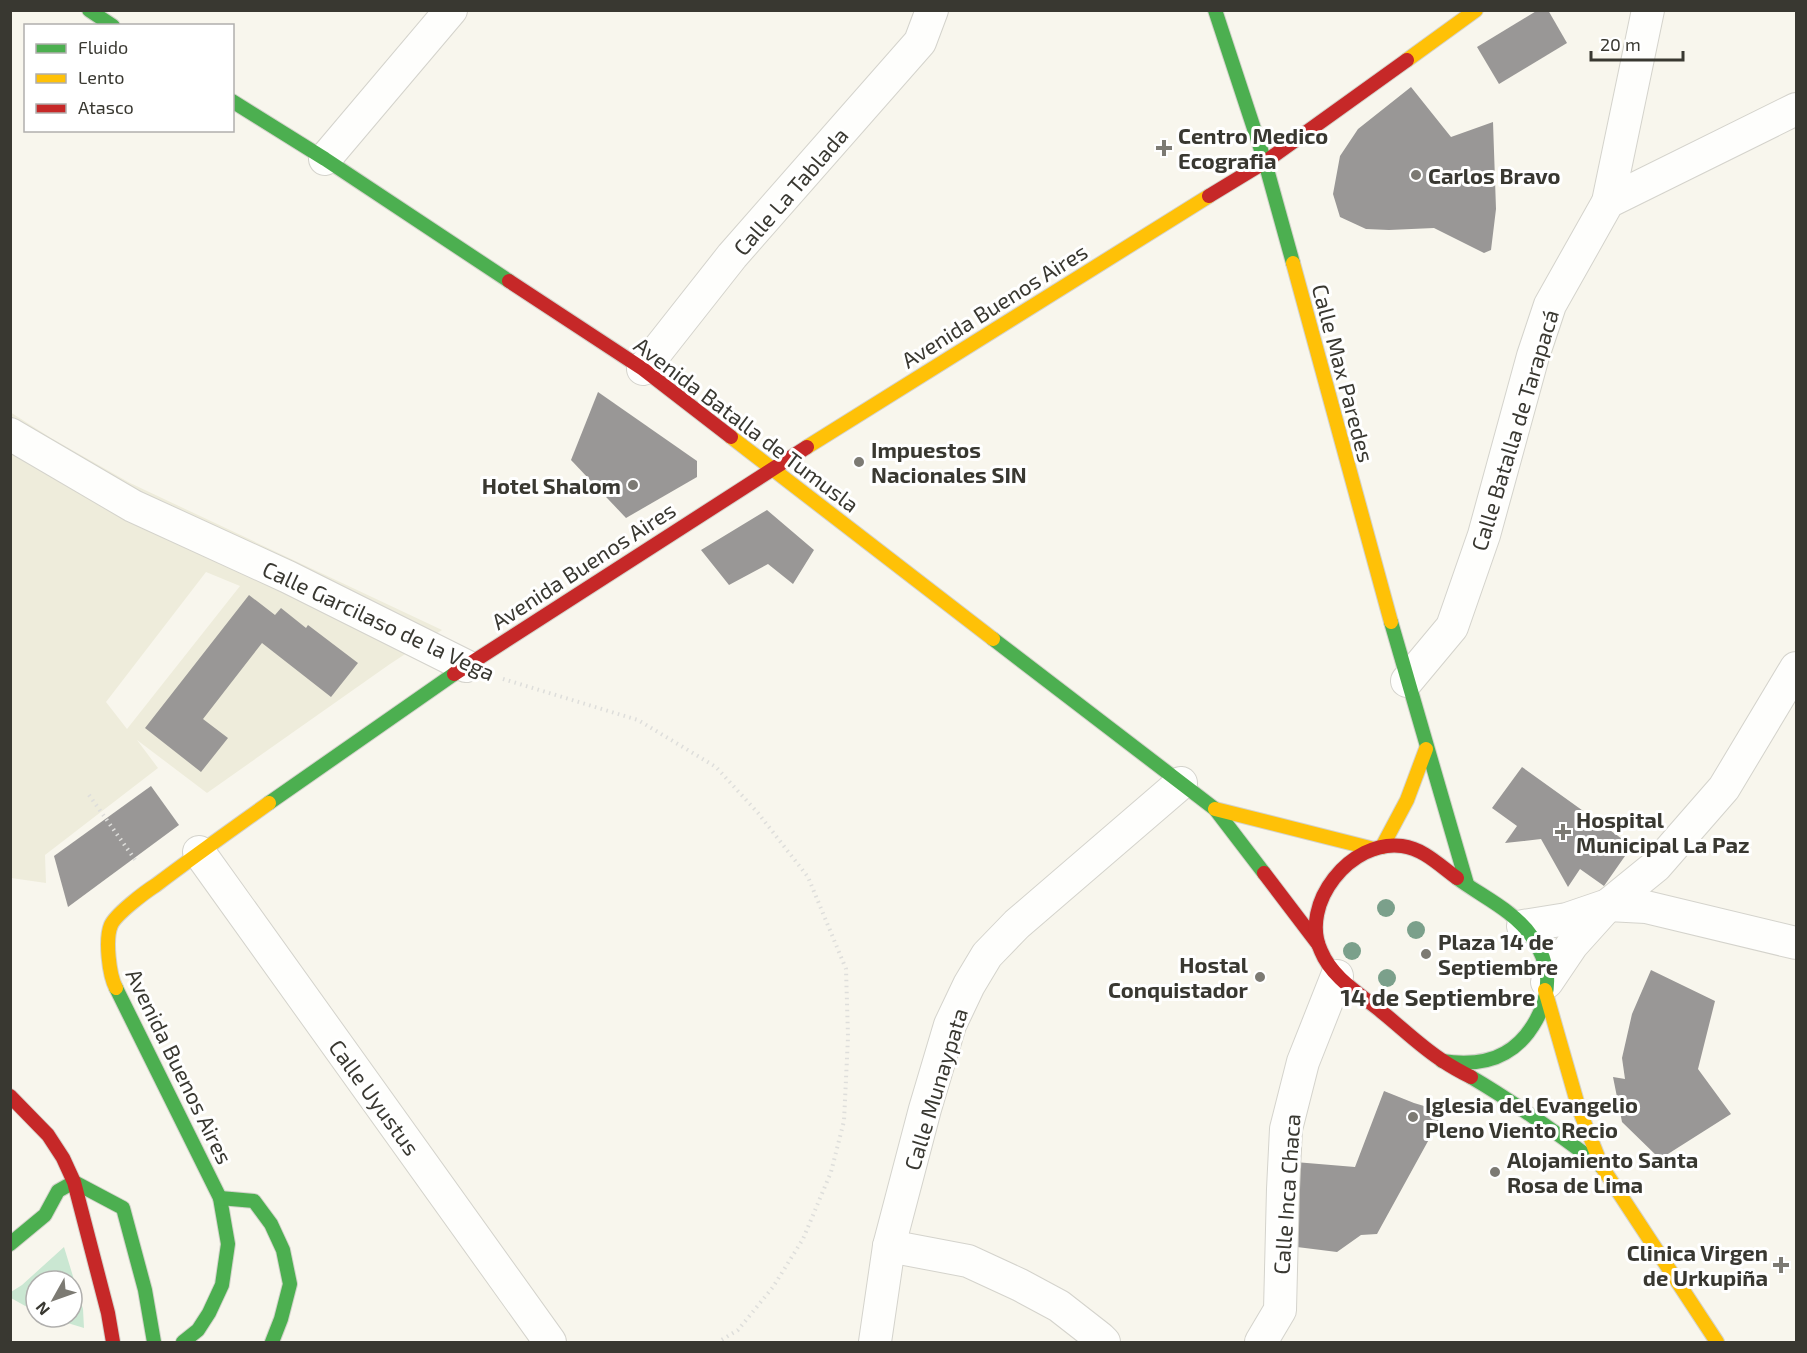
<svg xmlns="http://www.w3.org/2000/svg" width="1807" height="1353" font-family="'Exo 2',sans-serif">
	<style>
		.built { fill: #eeecdb; fill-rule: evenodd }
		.green { fill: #cae7d2 }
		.building { fill: #999796 }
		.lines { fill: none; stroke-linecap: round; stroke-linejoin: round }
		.street-casing { stroke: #d4d3cc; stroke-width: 34 }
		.fast-casing { stroke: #d4d3cc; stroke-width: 16 }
		.slow-casing { stroke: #d4d3cc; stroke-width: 16 }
		.jam-casing { stroke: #d4d3cc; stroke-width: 16 }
		.path { stroke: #dededb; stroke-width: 4; stroke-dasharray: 1.5 4.5; stroke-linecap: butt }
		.street { stroke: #fefefc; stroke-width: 32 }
		.fast { stroke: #4caf50; stroke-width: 14 }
		.slow { stroke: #ffc107; stroke-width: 14 }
		.jam { stroke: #c62828; stroke-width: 14 }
		.tree { fill: #7ba08b }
		.poi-dot { fill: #7c7a73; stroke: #fff; stroke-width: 2 }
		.labels { text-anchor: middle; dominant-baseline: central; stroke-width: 6; stroke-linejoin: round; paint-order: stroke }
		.poi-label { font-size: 22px; font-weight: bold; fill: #393831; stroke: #fff; text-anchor: start }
		.street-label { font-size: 22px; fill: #393831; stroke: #fff }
		.neighbourhood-label { font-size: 24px; font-weight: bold; fill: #393831; stroke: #fff }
	</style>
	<rect width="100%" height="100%" fill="#f8f6ed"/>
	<!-- built -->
	<path class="built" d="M10,412l41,26 79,45 312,147 -52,34 -183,129 -70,-53 21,28 -113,87 1,28 -35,-5zM206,572l34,14 -113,143 -21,-27z"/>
	<!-- green -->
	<path class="green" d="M64,1247l19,62 1,19 -36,-11h24v-36h-36v31l-25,-14v-6l11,-7z"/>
	<!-- building -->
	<g class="building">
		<path d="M1538,10h10l19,33 -68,41 -22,-37z"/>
		<path d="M1411,87l40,50 42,-15 3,87 -5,41 -7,3 -50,-25 -45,2 -23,-1 -26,-12 -7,-23 7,-38 18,-27z"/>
		<path d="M598,392l99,69v16l-71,41 -55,-58z"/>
		<path d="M767,510l47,40 -21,34 -25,-20 -39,21 -28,-35z"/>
		<path d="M249,595l26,20 6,-7 25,20 2,-3 50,38 -27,34 -69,-54 -59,76 25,19 -27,34 -56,-44z"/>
		<path d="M1522,767l110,79 -28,40 -24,-17 -12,18 -27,-48 -36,4 12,-17 -25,-18z"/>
		<path d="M151,786l28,39 -111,82 -14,-51z"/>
		<path d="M1651,970l64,31 -17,68 33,45 -71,45 -38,-37 -9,-45 12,2 -3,-21 10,-44z"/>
		<path d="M1384,1091l30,12 30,9 -67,122 -16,1 -24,17 -40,-5 -2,-85 60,5z"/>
	</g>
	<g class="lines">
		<!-- street casing -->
		<g class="street-casing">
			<g id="street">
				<path d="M325,159l126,-149"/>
				<path d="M1608,202l40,-192"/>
				<path d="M643,369l89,-113 188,-214 12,-32"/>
				<path d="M10,434l123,72 155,71 178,89"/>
				<path d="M1407,681l45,-54 32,-92 49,-179 17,-51 58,-103 188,-93"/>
				<path d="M199,852l351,490"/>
				<path d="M1523,926l44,-7 41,-14 38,2 150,36"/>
				<path d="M1547,982l25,-37 36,-40 48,-39 68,-78 72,-120"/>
				<path d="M889,1246l79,15 52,24 39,21 41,32 4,4"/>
				<path d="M875,1342l14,-96 36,-137 25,-84 19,-40 18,-30 30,-31 164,-141"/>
				<path d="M1261,1342l19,-32 3,-121 3,-60 17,-67 34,-86"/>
			</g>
		</g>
		<!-- fast casing -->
		<g class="fast-casing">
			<g id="fast">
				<path d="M89,10l24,16"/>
				<path d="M1215,10l50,152 28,101"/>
				<path d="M232,101l93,58 184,122"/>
				<path d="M1391,622l76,262"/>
				<path d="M993,639l222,170 49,64"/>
				<path d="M269,803l185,-129"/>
				<path d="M116,988l104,210 8,46 -6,41 -13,28 -11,17 -15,12"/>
				<path d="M1442,1061c21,3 44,3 63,-8 25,-14 44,-48 42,-77 -1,-14 -7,-27 -15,-39 -17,-26 -51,-41 -75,-59"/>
				<path d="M1471,1077c46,27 89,58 131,90"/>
				<path d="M74,1182l49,26 22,82 9,52"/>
				<path d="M220,1198l34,3 17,23 12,26 7,34 -9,35 -9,23"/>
				<path d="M10,1244l35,-29 13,-24 16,-9"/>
			</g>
		</g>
		<!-- slow casing -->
		<g class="slow-casing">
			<g id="slow">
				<path d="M1407,60l69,-50"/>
				<path d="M1293,263l98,359"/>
				<path d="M731,437l262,202"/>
				<path d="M807,447l402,-251"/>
				<path d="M1215,809l159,40"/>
				<path d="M1382,847l25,-47 19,-51"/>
				<path d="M116,988c-7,-13 -11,-49 -5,-63 5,-11 34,-33 45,-40 37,-28 75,-55 113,-82"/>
				<path d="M1545,990l34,119 23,58 115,175"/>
			</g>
		</g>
		<!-- jam casing -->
		<g class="jam-casing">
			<g id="jam">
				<path d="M1209,196l56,-34 142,-102"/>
				<path d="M509,281l134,88 88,68"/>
				<path d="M454,674l353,-227"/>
				<path d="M1264,873l54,71"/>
				<path d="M1457,878c-18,-13 -33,-29 -55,-32 -51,-7 -103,58 -81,105 11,27 39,43 61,61 20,16 39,35 61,49 9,6 18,11 28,16"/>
				<path d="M10,1096l38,39 15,23 11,24 34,131 5,29"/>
			</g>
		</g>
		<!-- path -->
		<g class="path">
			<path d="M503,679l135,41 78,47 42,46 50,64 38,92 2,68 -4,84 -13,51 -28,67 -30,48 -35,43 -20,12"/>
			<path d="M89,795l47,66"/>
		</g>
		<!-- street -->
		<use href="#street" class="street"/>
		<!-- fast -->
		<use href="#fast" class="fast"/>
		<!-- slow -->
		<use href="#slow" class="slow"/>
		<!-- jam -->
		<use href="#jam" class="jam"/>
	</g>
	<!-- trees -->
	<g class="tree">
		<circle cx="1386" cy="908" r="9"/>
		<circle cx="1416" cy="930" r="9"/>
		<circle cx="1352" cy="951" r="9"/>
		<circle cx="1387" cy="978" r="9"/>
	</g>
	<!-- markers -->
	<g class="poi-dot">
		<path d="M1161 139h6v6h6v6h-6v6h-6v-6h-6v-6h6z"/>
		<circle cx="1416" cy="175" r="6"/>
		<circle cx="859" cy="462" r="6"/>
		<circle cx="633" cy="485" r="6"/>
		<path d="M1560 823h6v6h6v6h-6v6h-6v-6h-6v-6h6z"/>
		<circle cx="1426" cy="954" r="6"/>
		<circle cx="1260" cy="977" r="6"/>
		<circle cx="1413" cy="1117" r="6"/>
		<circle cx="1495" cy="1172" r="6"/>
		<path d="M1778 1256h6v6h6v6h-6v6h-6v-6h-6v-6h6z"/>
	</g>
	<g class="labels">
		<!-- poi labels -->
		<g class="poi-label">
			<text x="1178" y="135">Centro Medico<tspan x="1178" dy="25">Ecografia</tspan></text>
			<text x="1428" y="175">Carlos Bravo</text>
			<text x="871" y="449">Impuestos<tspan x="871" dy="25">Nacionales SIN</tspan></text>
			<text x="621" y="485" text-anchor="end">Hotel Shalom</text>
			<text x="1576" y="819">Hospital<tspan x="1576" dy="25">Municipal La Paz</tspan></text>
			<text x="1438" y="941">Plaza 14 de<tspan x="1438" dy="25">Septiembre</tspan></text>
			<text x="1248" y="964" text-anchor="end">Hostal<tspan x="1248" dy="25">Conquistador</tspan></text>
			<text x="1425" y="1104">Iglesia del Evangelio<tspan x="1425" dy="25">Pleno Viento Recio</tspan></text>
			<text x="1507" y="1159">Alojamiento Santa<tspan x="1507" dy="25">Rosa de Lima</tspan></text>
			<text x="1768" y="1252" text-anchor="end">Clinica Virgen<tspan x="1768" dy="25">de Urkupiña</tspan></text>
		</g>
		<!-- street labels -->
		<g class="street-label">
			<text transform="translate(790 191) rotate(-49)">Calle La Tablada</text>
			<text transform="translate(994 305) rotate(-32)">Avenida Buenos Aires</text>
			<text transform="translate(1344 373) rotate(75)">Calle Max Paredes</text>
			<text transform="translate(747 424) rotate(37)">Avenida Batalla de Tumusla</text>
			<text transform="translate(1514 430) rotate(-73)">Calle Batalla de Tarapacá</text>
			<text transform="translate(583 565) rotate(-33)">Avenida Buenos Aires</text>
			<text transform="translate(379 620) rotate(25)">Calle Garcilaso de la Vega</text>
			<text transform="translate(180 1066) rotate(64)">Avenida Buenos Aires</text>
			<text transform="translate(935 1089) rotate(-73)">Calle Munaypata</text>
			<text transform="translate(375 1097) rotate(54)">Calle Uyustus</text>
			<text transform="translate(1286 1194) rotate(-86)">Calle Inca Chaca</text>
		</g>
		<!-- neighbourhood labels -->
		<g class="neighbourhood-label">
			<text x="1438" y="996">14 de Septiembre</text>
		</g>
	</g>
	<!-- border -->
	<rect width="1807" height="1353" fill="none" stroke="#393831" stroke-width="24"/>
	<!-- legend -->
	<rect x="24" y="24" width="210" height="108" fill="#ffffff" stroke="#b0afad" stroke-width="1.5"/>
	<rect x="36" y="44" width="30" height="9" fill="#4caf50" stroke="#b0afad" stroke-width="1.5"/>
	<text x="78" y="54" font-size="18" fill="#393831">Fluido</text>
	<rect x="36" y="74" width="30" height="9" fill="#ffc107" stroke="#b0afad" stroke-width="1.5"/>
	<text x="78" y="84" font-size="18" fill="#393831">Lento</text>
	<rect x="36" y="104" width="30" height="9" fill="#c62828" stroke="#b0afad" stroke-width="1.5"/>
	<text x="78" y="114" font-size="18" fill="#393831">Atasco</text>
	<!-- north arrow -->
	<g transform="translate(54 1299) rotate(230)"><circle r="28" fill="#ffffff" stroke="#b0afad" stroke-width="1.5"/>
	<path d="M0-4.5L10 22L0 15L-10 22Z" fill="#7c7a73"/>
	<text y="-9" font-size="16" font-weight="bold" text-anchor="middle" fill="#393831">N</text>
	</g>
	<!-- scale -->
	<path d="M1591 51v9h92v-9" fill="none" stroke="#393831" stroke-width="3"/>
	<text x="1600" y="51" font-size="18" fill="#393831" stroke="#ffffff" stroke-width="4.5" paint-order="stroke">20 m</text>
</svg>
